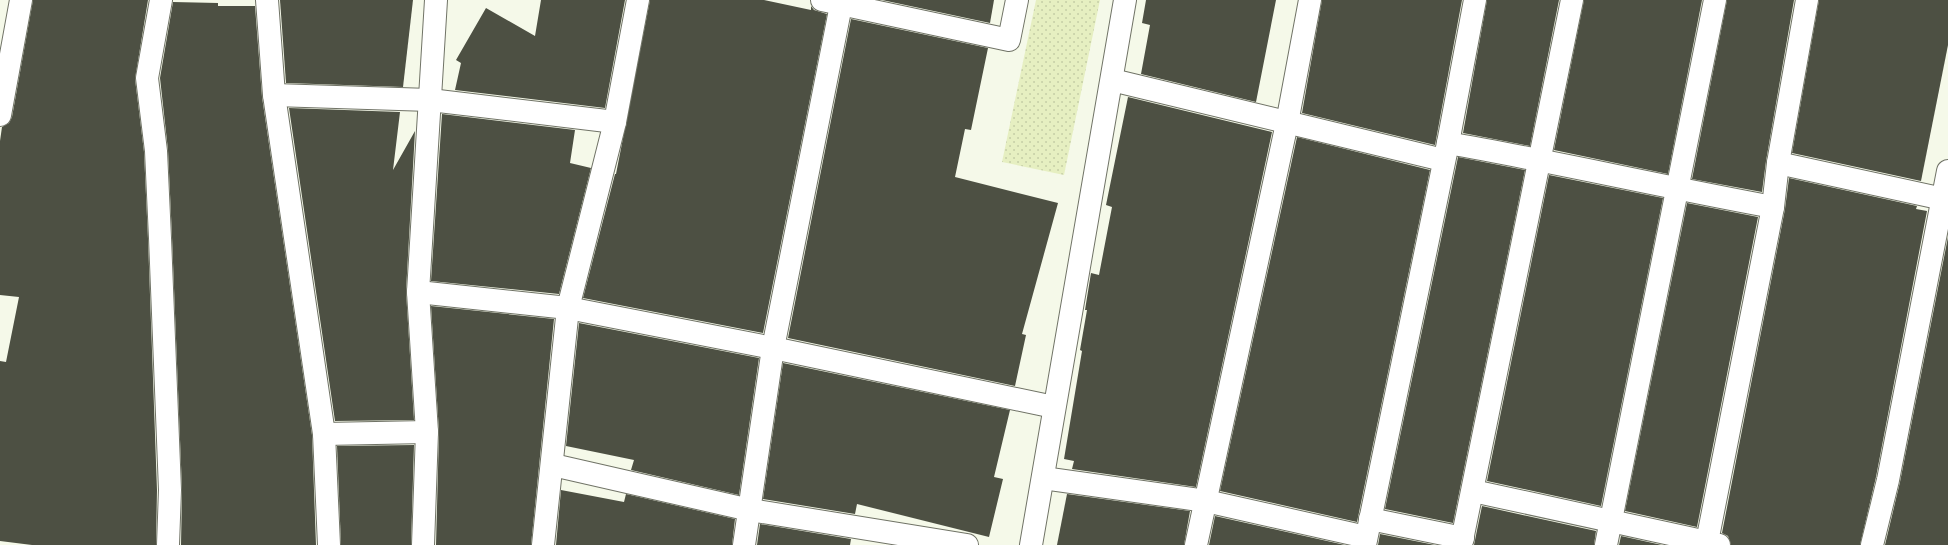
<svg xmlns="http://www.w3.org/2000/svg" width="1948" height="545" font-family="Cabin,sans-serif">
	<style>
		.park { fill: url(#park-dots) }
		.building { fill: #4d5043 }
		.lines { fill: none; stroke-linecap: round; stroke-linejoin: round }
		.street-casing { stroke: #707366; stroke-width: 24 }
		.street { stroke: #fff; stroke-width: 22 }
	</style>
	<defs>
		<pattern id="park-dots" width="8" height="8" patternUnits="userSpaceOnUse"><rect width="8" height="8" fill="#e6efc1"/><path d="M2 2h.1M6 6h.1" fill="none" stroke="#c5cda6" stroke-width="1.8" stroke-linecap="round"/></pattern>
	</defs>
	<rect width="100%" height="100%" fill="#f5f9e9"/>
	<!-- park -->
	<path class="park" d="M1036,0h64l-36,175 -62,-13z"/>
	<!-- building -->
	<g class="building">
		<path d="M33,0h115l-13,79 9,73 4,87 9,251 -1,55h-124l-32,-4v-180l6,1 13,-65 -19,-2v-154l2,-14 7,-4 3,-6z"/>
		<path d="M280,0h133l-10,87 -117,-4z"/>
		<path d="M541,0h84l-20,108 -150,-18 6,-27 -5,-3 30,-52 49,28z"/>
		<path d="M650,0h114l47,10v-4l3,4 13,4 -64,319 -180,-35 32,-124h1z"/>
		<path d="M882,0h112l-4,23z"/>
		<path d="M1146,0h130l-20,102 -115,-28 9,-49 -8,-2z"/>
		<path d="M1322,0h140l-27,145 -133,-32z"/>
		<path d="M1487,0h72l-29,146 -67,-13z"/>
		<path d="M1584,0h118l-34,174 -114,-24z"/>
		<path d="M1727,0h67l-28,161 -4,31 -70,-13z"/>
		<path d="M1819,0h129v45l-27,136 -129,-28z"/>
		<path d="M173,2l45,1v3h37l7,91 50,338 4,110h-135l1,-55 -10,-253 -4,-87 -8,-72z"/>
		<path d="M851,19l137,29 -17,82 -6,-1 -10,48 103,26 -36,131 4,1 -11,51 -227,-48z"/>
		<path d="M1128,97l144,35 -76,355 -124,-18 2,-8 -10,-2 18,-108 -2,-1 7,-40h-2l6,-37 8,2 13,-68 -6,-2z"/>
		<path d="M289,108l111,4 -7,58 22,-39 -9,160 8,129 -79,1z"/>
		<path d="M442,114l133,16 -5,33 21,5 -32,126 -128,-13z"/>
		<path d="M1297,137l133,33 -73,352 -137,-31z"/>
		<path d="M1458,157l67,13 -72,353 -68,-14z"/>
		<path d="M1549,175l114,23 -62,308 -114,-25z"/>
		<path d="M1789,178l128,28 -1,3 11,2 -51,266 -16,68h-129l-3,-9 -6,-3 63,-324z"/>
		<path d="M1687,203l71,14 -61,310 -72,-16z"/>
		<path d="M1948,237v308h-63l15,-63z"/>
		<path d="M431,306l123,13 -23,226h-95l3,-113z"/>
		<path d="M579,323l180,35 -20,137 -108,-25 3,-10 -68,-14z"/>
		<path d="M783,363l227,47 -16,67 9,2 -14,58 -132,-33 -2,10 -92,-15z"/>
		<path d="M414,445l-3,100h-70l-4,-99z"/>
		<path d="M561,490l63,12 2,-8 109,25 -3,26h-176z"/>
		<path d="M1067,494l123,17 -6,34h-127z"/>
		<path d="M1482,506l114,25 -2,14h-120z"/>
		<path d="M1215,516l130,29h-136z"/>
		<path d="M760,524l91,15 -1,6h-93z"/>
		<path d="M1380,534l55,11h-57z"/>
		<path d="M1621,536l41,9h-43z"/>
	</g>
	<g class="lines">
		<!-- street casing -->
		<g class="street-casing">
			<g id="street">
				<path d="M161,0l-14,78 9,73 4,87 10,252 -2,55"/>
				<path d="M267,0l7,95 50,339 5,111"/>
				<path d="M822,0l187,40 8,-40"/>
				<path d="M1112,80l331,80"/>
				<path d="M274,95l156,5 185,22"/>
				<path d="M0,115l21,-115"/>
				<path d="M1448,143c108,19 216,44 325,64"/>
				<path d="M1778,163l170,37"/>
				<path d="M418,292l150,16 205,40 281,59"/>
				<path d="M324,434l103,-2"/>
				<path d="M553,465l197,45 217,35"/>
				<path d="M1043,478l163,23 160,36"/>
				<path d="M1473,491l234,51"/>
				<path d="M1370,519l93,19"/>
				<path d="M423,545l4,-113 -9,-140 18,-292"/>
				<path d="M543,545l25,-237 47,-186 23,-122"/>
				<path d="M744,545l29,-197 69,-348"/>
				<path d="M1031,545l94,-545"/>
				<path d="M1196,545l91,-422 23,-123"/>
				<path d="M1365,545l83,-402 27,-143"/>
				<path d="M1461,545l111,-545"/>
				<path d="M1606,545l109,-545"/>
				<path d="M1719,545l-12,-3 66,-335 5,-44 29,-163"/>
				<path d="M1872,545l16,-65 60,-309"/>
			</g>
		</g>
		<!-- street -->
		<use href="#street" class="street"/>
	</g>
</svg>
